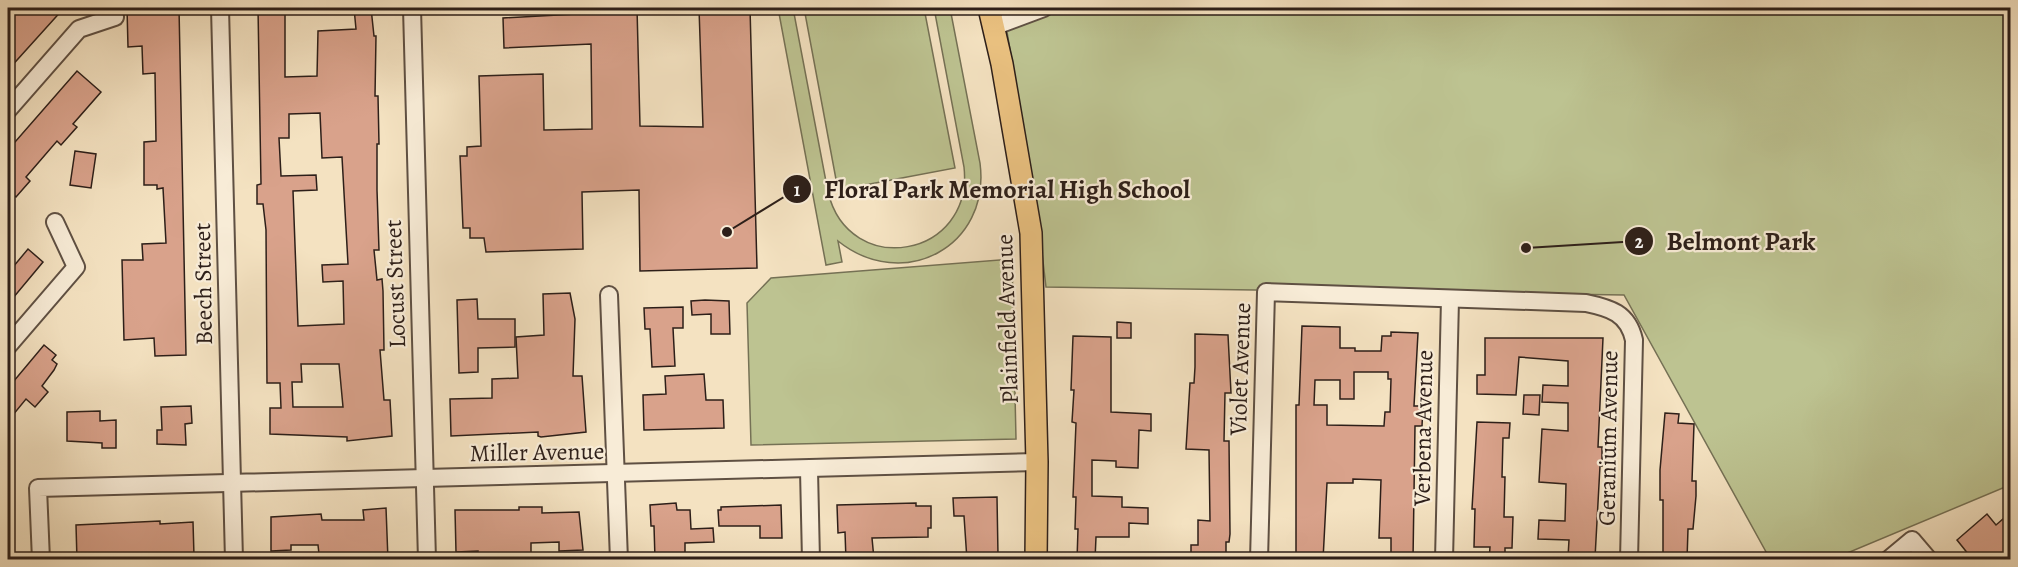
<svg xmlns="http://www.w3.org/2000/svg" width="2018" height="567" font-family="Alegreya,serif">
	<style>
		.green { fill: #bdc391; stroke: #757155; stroke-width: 1.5 }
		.building { fill: #d9a28b; stroke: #2d1f19; stroke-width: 1.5; fill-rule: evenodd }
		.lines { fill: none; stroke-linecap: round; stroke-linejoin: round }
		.minor-casing { stroke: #5f5043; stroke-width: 20 }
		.major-casing { stroke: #2d1f19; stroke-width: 24 }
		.minor { stroke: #f8ecd7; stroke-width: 16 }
		.major { stroke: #eac180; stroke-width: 21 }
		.labels { text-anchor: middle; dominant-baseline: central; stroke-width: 4.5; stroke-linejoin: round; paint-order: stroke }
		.street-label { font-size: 24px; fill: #2d1f19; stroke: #f8ecd7 }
		.leader { fill: none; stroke: #2d1f19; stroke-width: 2 }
		.callout-dot { fill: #2d1f19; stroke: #f8ecd7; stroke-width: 2 }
		.mark-label { font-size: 18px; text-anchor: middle; font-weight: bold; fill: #fff }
		.callout-label { font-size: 26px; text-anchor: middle; font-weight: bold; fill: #2d1f19; stroke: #f8ecd7; stroke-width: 4.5; stroke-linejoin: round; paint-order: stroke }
	</style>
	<rect width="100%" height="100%" fill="#f4e2c1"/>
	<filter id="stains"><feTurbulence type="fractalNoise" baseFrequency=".00333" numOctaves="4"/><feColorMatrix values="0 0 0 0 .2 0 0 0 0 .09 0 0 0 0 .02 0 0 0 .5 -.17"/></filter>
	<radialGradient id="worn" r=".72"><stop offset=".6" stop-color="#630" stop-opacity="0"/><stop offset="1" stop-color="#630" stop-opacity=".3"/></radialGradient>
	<!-- green -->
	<g class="green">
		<path d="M778,8h15l35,184c21,88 146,66 136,-25l-30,-159h16l30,155c11,84 -77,130 -142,78l4,21 -16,3z"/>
		<path d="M804,8h120l31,160 -117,22z"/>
		<path d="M1003,8h1007v477l-177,74h-63l-146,-264 -578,-8 -9,-77z"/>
		<path d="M1012,259l4,180 -265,6 -4,-142 24,-25z"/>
	</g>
	<!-- building -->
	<g class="building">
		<path d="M15,8h49l-56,62v-54z"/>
		<path d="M127,8h52l7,347 -31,1 -1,-18 -30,2 -2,-80h21l-1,-16 24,-1 -3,-55 -6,1v-4h-13v-43l12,-1 -1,-68 -12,1 -1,-28 -14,1z"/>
		<path d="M258,8h27v69l32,-1 1,-45 38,-2 -2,-21h17l3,28h2l-1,60h3l1,48h-2v46l2,60h-5l3,30 5,-1 1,12 1,59h-4l4,50h6l2,36 -45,5v-4l-77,-3v-26h11l-1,-25h-13l-1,-153 -3,-26h-6v-19l4,-1zM320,113l2,45 20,-1 6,107 -26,1 1,17 20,-1 1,43 -46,2 -5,-135 24,-1 -1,-15 -35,1 -2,-38h10v-24zM301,364h38l4,43h-50l-1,-25h10z"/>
		<path d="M576,8h61l3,118 63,1 -4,-119h51l7,260 -117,3 -1,-81 -57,2 1,57 -97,3 -2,-14h-14v-10h-7l-3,-72h7v-9l14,-1 -2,-70 64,-2 1,56 48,-1 -1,-85 -87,4 -1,-30 73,-4z"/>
		<path d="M77,71l24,21 -28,32 4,3 -16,18 -4,-4 -31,36 4,4 -14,16 -8,-7v-40z"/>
		<path d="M75,151l21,3 -5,34 -21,-3z"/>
		<path d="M28,249l15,13 -35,42v-31z"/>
		<path d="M570,293l5,26 -2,57h9l4,56 -45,5 -3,-1v-4l-87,4 -1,-37 42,-1v-19l26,-1 -2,-41 28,-2 -1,-41z"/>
		<path d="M477,299l1,20h37v28l-37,1v24l-19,1 -2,-73z"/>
		<path d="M705,300l24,1 1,33h-19v-20l-19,1 -1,-14z"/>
		<path d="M683,307v21h-10l2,38 -23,1 -2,-38h-5l-1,-21z"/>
		<path d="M1117,322l14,1v15h-14z"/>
		<path d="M1302,326l38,1v21h15v3h26l1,-15h9v-4l27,1 -4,73h9l-1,20h-7l-2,134h-22v-22h-12l2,-58 -28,-1v4h-26l-4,77h-27v-155h3zM1354,372h34v7h3l-1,33h-5l-1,14 -57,-1v-20h-13l1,-25h25v19h14z"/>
		<path d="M1195,334l33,1 3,58h-6l-1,48h5l1,93 -1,8h-3v18h-35v-15h7v-25l12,1 -1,-71 -23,-1 4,-66h4l1,-16z"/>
		<path d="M1073,336l38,1v75l40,2v17l-12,-1 -1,38 -22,-1v-6l-24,-1v36l30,1v10l26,1v16l-19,-1v14h-33l-1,23h-18l1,-31h-3l1,-32h-3l3,-74 -4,-1 2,-32h-3z"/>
		<path d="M1485,338h118l-5,109h4v19h-2l-5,92 -27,-1 1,-17 -31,-1 1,-19 26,1 1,-37 -27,-2 3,-53 26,2v-28l-26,-1 1,-17 25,1v-25l-49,-4 -3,38 -39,-1v-19h8z"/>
		<path d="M44,345l12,10 -4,5 5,4 -3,6 -12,16 6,6 -13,15 -9,-8 -18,22v-33z"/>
		<path d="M704,374l2,26h17l1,28 -80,2 -1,-35 23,-1 -1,-18z"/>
		<path d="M1524,395h16l-1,20 -16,-1z"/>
		<path d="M191,406l1,17 -7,1 1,21 -29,-1v-14h5l-1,-23z"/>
		<path d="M100,411v10l16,-1v28h-14v-5l-35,-2v-29z"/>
		<path d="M1665,413l14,1 -1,9 16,1 -2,57h4v15l-3,33h-5l-1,31h-24v-60h-3v-30z"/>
		<path d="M1477,422l33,1 -1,15h-6l-1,39h3l-1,40h9l-1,31h-7v12h-16l1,-13h-16l1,-38h-3z"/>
		<path d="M997,497l1,58 -13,1v4h-18l-3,-44h-10l-1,-18z"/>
		<path d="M676,503l1,7h13l1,19 22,-1 1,14 -29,1v11h-9v4l-21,1 -1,-33h-3l-1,-21z"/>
		<path d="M916,503v3h15v22h-3v9l-56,1 2,21 -28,1 -1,-28 -7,1 -1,-28z"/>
		<path d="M781,505l1,33h-22v-12h-41l-1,-16h3v-3z"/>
		<path d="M519,507h23v6l37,-1 4,38 -24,1v-9l-28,1v17h-53v-9l-22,1 -1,-42h64z"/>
		<path d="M386,508l2,52h-28l-1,-7 -40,1 -1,-9h-27v5l-20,1v-34l50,-3 1,6h42l-1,-10z"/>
		<path d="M2010,513v47h-23l-5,-6 -9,6 -16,-20 30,-26 9,11z"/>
		<path d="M160,521v3l33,-2 1,34 -117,4 -1,-35z"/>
	</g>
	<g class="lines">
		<!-- minor casing -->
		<g class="minor-casing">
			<g id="minor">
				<path d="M220,8l14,552"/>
				<path d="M412,8l15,552"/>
				<path d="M993,27l51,-19"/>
				<path d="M8,110l71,-81 36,-12"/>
				<path d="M609,295l10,265"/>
				<path d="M8,346l68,-79 -21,-45"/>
				<path d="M809,470l2,90"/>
				<path d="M41,560l-3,-72 999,-26"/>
				<path d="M1259,560l7,-268 320,11c24,5 42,10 48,37l-5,220"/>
				<path d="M1444,560l6,-261"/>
				<path d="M1888,560l24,-20 17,20"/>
			</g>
		</g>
		<!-- major casing -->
		<g class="major-casing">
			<path id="major" d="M989,8l13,56 29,169 6,229 -1,98"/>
		</g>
		<!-- minor -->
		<use href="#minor" class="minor"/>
		<!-- major -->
		<use href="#major" class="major"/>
	</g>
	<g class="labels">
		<!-- street labels -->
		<g class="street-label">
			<text transform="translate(203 284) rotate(-91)">Beech Street</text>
			<text transform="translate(395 284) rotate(-92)">Locust Street</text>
			<text transform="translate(1007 319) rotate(-92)">Plainfield Avenue</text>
			<text transform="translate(1240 369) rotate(-88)">Violet Avenue</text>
			<text transform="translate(1423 428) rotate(-89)">Verbena Avenue</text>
			<text transform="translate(1608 438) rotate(-89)">Geranium Avenue</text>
			<text transform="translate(537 452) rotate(-1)">Miller Avenue</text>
		</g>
	</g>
	<!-- callouts -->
	<path class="leader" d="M727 232L797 189M1526 248L1639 241"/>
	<g class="callout-dot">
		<circle cx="727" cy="232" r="6"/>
		<circle cx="1526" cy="248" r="6"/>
		<circle cx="797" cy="189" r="15"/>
		<circle cx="1639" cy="241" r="15"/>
	</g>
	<g class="mark-label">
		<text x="797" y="196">1</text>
		<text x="1639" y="248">2</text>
	</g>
	<g class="callout-label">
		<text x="1007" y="198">Floral Park Memorial High School</text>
		<text x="1741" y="250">Belmont Park</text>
	</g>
	<!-- margin -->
	<rect width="2018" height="567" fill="none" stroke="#f4e2c1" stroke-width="30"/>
	<rect x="9" y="9" width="2000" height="549" fill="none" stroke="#2d1f19" stroke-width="3"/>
	<rect x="15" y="15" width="1988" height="537" fill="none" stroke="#2d1f19" stroke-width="1.5"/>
	<rect width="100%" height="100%" filter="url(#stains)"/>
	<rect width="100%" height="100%" fill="url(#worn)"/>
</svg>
